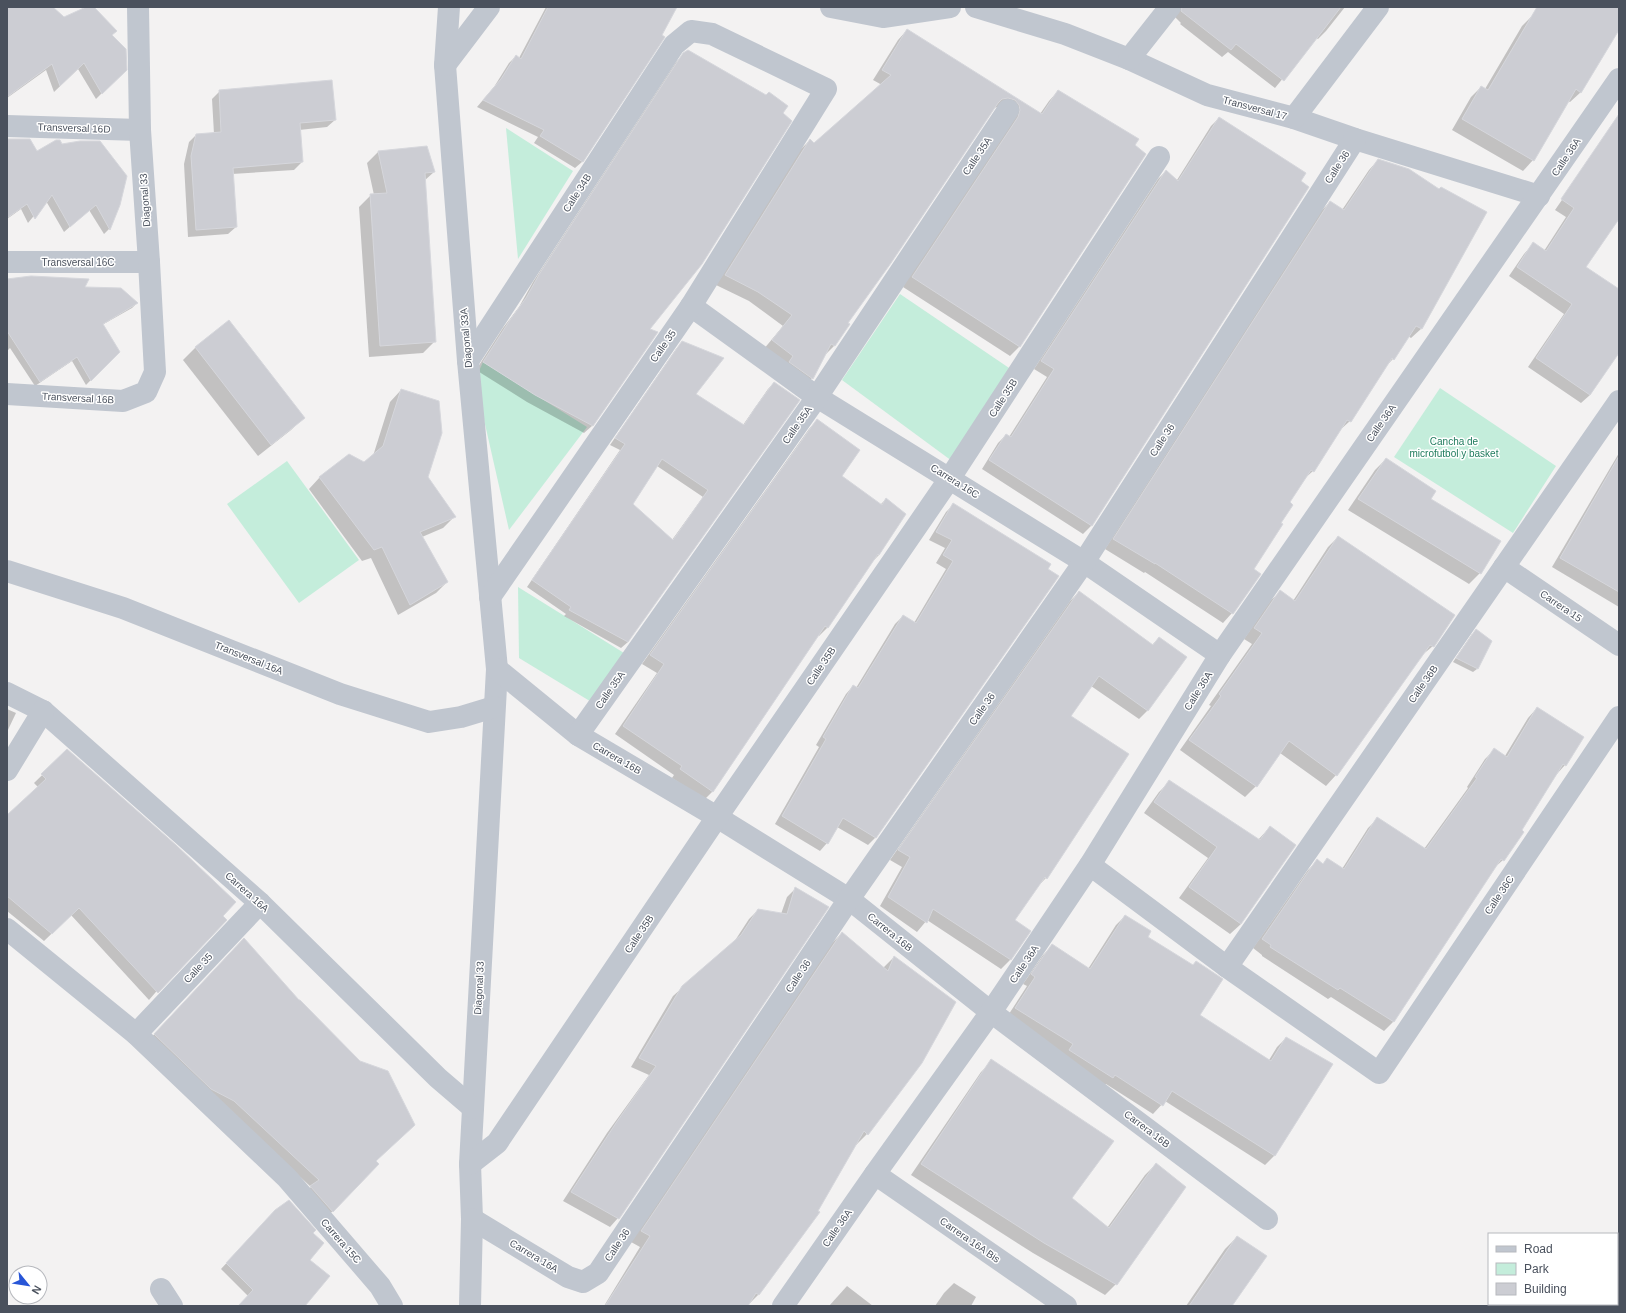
<svg xmlns="http://www.w3.org/2000/svg" width="1626" height="1313" font-family="Helvetica,sans-serif">
	<style>
		.green { fill: #c4eddb }
		.shadow { fill: #0003; fill-rule: evenodd }
		.building { fill: #cccdd3; stroke: #d6d7dc; fill-rule: evenodd }
		.lines { fill: none; stroke-linecap: round; stroke-linejoin: round }
		.minor { stroke: #c0c6cf; stroke-width: 22 }
		.labels { text-anchor: middle; dominant-baseline: central; stroke-width: 3; stroke-linejoin: round; paint-order: stroke }
		.street-label { font-size: 10px; fill: #4a515d; stroke: #fff }
		.park-label { font-size: 10px; fill: #1f7b5d; stroke: #fff }
	</style>
	<rect width="100%" height="100%" fill="#f3f2f2"/>
	<!-- green -->
	<g class="green">
		<path d="M506,128l67,43 -55,88z"/>
		<path d="M900,294l115,78 -63,89 -110,-81z"/>
		<path d="M483,362l104,65 -78,103 -34,-150z"/>
		<path d="M1440,388l116,78 -43,67 -119,-76z"/>
		<path d="M287,461l72,99 -60,43 -72,-99z"/>
		<path d="M518,587l114,71 -34,48 -79,-48z"/>
	</g>
	<!-- shadow -->
	<g class="shadow">
		<path d="M52,7l12,11 24,-11h5l18,29 15,33 -30,30 -18,-30 -24,23 -8,-22 -39,28v-90z"/>
		<path d="M546,7h115v28l3,2 -82,125 -7,6 -41,-25 4,-6 -61,-30 17,-20 15,-24 7,-7 3,2z"/>
		<path d="M1171,7h174l-19,24 -8,8 -2,-1 -41,50 -47,-36 -6,5 -42,-33 1,-1 -6,-6z"/>
		<path d="M1537,7h82v21l-38,64 -11,10 -2,-1 -35,59 -10,11 -71,-41 19,-33 10,-10 4,2 37,-63 10,-10z"/>
		<path d="M907,30l133,84 9,-13 9,-10 -38,255 -10,10 -107,-69 95,-180 -5,1 -146,215 1,1 -14,22 -9,9 -13,23 -10,10 -39,-38 20,-24 -34,-25 -33,-16 84,-135 10,-10 4,4 68,-59 -9,-5 25,-40z"/>
		<path d="M684,54l-36,275 8,4 -64,93 -8,7 -57,-31 -51,-32 27,-42 16,-21 14,-25 143,-220z"/>
		<path d="M220,91l115,29 -8,7 -28,3 3,32 -8,8 -62,4 4,53 -8,7 -40,3 -4,-73 5,-22 7,-7 18,-1 -2,-35z"/>
		<path d="M1619,117v101l-34,49 34,24v60l-29,44 -9,8 -53,-36 36,-53 -55,-38 15,-22 8,-9 12,6 22,-34 -11,-7z"/>
		<path d="M1219,118l89,69 -217,339 -8,8 -101,-65 16,-26 8,-8 3,2 38,-60 -13,-8 124,-190 8,-8 11,9 34,-54z"/>
		<path d="M7,139l30,14 82,52 -10,24 -5,5 -15,-24 -25,22 -18,-31 -18,22 -7,-14 -14,10z"/>
		<path d="M379,151l55,21 -10,9 11,160 -12,12 -54,4 -10,-150 12,-12h3l-7,-32z"/>
		<path d="M1378,160l107,53 -64,116 -10,9 -3,-2 -15,23 -10,10 -33,52 -10,9 -27,41 -10,9 -15,23 -36,66 -20,44 -9,10 -78,-51 -1,1 -39,-24 216,-338 9,-9 12,8 27,-40z"/>
		<path d="M7,280l77,8 53,15 -5,5 -30,17 16,27 -32,33 -14,-24 -37,25 -25,-38 -3,3z"/>
		<path d="M228,322l75,96 -12,12 -33,26 -75,-96 12,-12z"/>
		<path d="M682,343l13,51 48,31 25,-36 6,-6 -146,259 -7,6 -57,-32 2,-2 -39,-27 93,-137 -10,-5 66,-96zM657,466l46,31 -31,43 -41,-36z"/>
		<path d="M401,390l26,87 27,40 -11,11 -21,9 25,45 -11,11 -38,22 -27,-57 -9,3 -53,-72 11,-12 44,-14 9,-7 17,-54z"/>
		<path d="M817,420l23,57 40,28 6,-6 19,15 -26,41 -8,8 -43,64 -9,9 -1,-1 -105,156 -9,9 -32,-22 2,-3 -59,-41 42,-61 -15,-9 167,-235z"/>
		<path d="M1619,453v154l-67,-40z"/>
		<path d="M1386,459l43,40 51,74 -11,11 -121,-74 27,-40z"/>
		<path d="M953,505l97,60 -174,272 -8,8 -31,-18 -10,16 -7,8 -45,-27 44,-77 -3,-2 30,-51 7,-8 3,2 39,-64 8,-8 11,7 32,-54 -10,-6 9,-15 -16,-8 17,-28z"/>
		<path d="M1338,537l95,109 -12,10 -85,119 -10,11 -46,-33 -24,33 -11,11 -65,-47 31,-44 -2,-1 43,-61 -8,-5 26,-38 11,-10 12,10 35,-54z"/>
		<path d="M1079,592l73,53 7,-7 -11,72 -9,9 -48,-33 -21,31 -24,161 -9,9 -24,34 16,10 -19,29 -9,9 -74,-49 -10,12 -37,-26 22,-39 -12,-7 180,-259z"/>
		<path d="M1472,634l19,7 -14,28 -4,3 -20,-10z"/>
		<path d="M1537,708l28,57 -9,10 -36,55 3,2 -20,28 -10,9 -100,153 -9,9 -53,-34 -3,2 -66,-43v-1l-9,-7 55,-78 9,-9 5,4 5,-5 15,9 26,-41 9,-9 47,30 44,-61 -1,-1 18,-28 9,-9 11,6 23,-38z"/>
		<path d="M7,709l9,4 -9,19z"/>
		<path d="M67,751l154,165 -72,84 -78,-85 -27,26 -37,-30v-94l32,-29 -5,-5z"/>
		<path d="M1169,782l89,58 12,-13 -29,97 -11,10 -51,-36 29,-40 -64,-45 15,-21z"/>
		<path d="M796,888l31,19 -209,311 -8,9 -47,-26 44,-68 42,-58 -18,-8 42,-71 61,-54 15,-23 9,-9 23,4 6,-17z"/>
		<path d="M1125,916l21,21 52,79 71,44 8,-13 9,-9 45,26 -57,92 -9,9 -100,-64 -12,13 -47,-30 -3,2 -96,-69 20,-31 -4,-2 20,-29 9,-9 36,23 28,-44z"/>
		<path d="M842,933l41,35 11,-11 -27,177 -11,11 -1,-1 -96,150 -12,12h-143l36,-59 -9,-5 200,-298z"/>
		<path d="M236,947l142,217 -53,55 -22,-25 8,-7 -84,-78 -80,-67z"/>
		<path d="M992,1061l79,137 36,30 38,-53 11,-11 -40,120 -11,11 -72,-42 -122,-78 70,-103z"/>
		<path d="M269,1217l43,16 -4,27 -26,46h-43l9,-10 -27,-27z"/>
		<path d="M1237,1237l-7,69h-44l39,-57z"/>
		<path d="M954,1283l22,14 -5,9h-36l9,-13z"/>
		<path d="M847,1286l26,20h-44z"/>
	</g>
	<!-- building -->
	<g class="building">
		<path d="M7,7h46l11,10 22,-10h8l23,24 -5,4 14,14 1,21 -25,24 -18,-31 -24,23 -8,-22 -45,33z"/>
		<path d="M548,7h129l-15,28 3,2 -82,125 -43,-26 4,-6 -61,-30 18,-21 15,-24 5,4z"/>
		<path d="M1182,7h159l-57,74 -48,-37 -5,6 -50,-39z"/>
		<path d="M1537,7h82v23l-38,63 -5,-4 -42,72 -72,-42 19,-33 7,4z"/>
		<path d="M907,29l135,85 16,-24 81,49 -4,6 11,9 -126,193 -108,-70 106,-160 2,-7 -1,-5 -4,-5 -7,-2 -6,1 -4,4 -107,160 -43,60 2,1 -15,22 -4,-2 -18,35 -24,-17 4,-6 -21,-16 20,-25 -34,-23 -33,-17 85,-136 4,4 77,-68 -9,-5z"/>
		<path d="M688,50l78,45 3,-3 19,14 -5,7 9,8 -90,143 -52,65 8,3 -65,94 -58,-31 -52,-33 27,-42 16,-22 14,-25 143,-220z"/>
		<path d="M332,80l4,40 -36,3 3,39 -70,6 4,59 -41,3 -5,-74 5,-22 25,-2 -2,-42z"/>
		<path d="M1619,114v105l-33,48 33,22v64l-29,42 -54,-37 36,-54 -55,-37 16,-25 13,9 28,-43 -13,-9z"/>
		<path d="M1219,117l87,56 -5,8 8,6 -217,339 -103,-66 17,-26 5,3 43,-68 -13,-8 125,-191 12,11z"/>
		<path d="M7,139h23l7,12 19,-11h4l2,4 18,-3h20l27,35 -7,29 -10,25 -14,-25 -26,22 -18,-32 -17,24 -8,-15 -20,14z"/>
		<path d="M427,146l8,26 -10,1 11,169 -56,4 -10,-152 17,-1 -9,-42z"/>
		<path d="M1378,159l31,10 30,20 2,-2 46,25 -65,117 -6,-3 -22,34 -2,-2 -41,64 -4,-2 -21,33 -12,19 -3,-2 -21,32 3,3 -12,18 2,1 -29,45 7,5 -28,40 -78,-51v1l-42,-25 217,-338 14,9z"/>
		<path d="M31,276l58,3 -4,8 36,1 17,15 -35,21 17,28 -29,29 -14,-24 -37,25 -33,-51v-52z"/>
		<path d="M229,320l76,98 -34,27 -76,-98z"/>
		<path d="M682,341l42,17 -28,36 48,31 11,-17 19,-26 26,18 -172,242 -59,-32 2,-3 -39,-27 93,-136 -10,-6zM662,459l46,31 -35,50 -40,-36z"/>
		<path d="M401,389l38,12 3,32 -14,44 28,40 -36,15 28,50 -38,23 -28,-58 -8,3 -55,-73 30,-23 15,8 19,-16z"/>
		<path d="M817,419l43,31 -18,26 40,29 4,-7 20,16 -27,41 -1,-1 -50,74 -3,-2 -112,166 -33,-23 2,-3 -59,-40 41,-62 -14,-9z"/>
		<path d="M1619,456v136l-59,-34z"/>
		<path d="M1386,458l50,33 -5,8 70,42 -20,33 -123,-75z"/>
		<path d="M953,503l98,61 -3,5 11,7 -183,262 -33,-20 -15,26 -46,-28 44,-77 -3,-2 30,-52 5,3 45,-73 13,8 37,-62 -10,-6 9,-15 -16,-8z"/>
		<path d="M1338,536l117,79 -21,32 -4,-2 -93,131 -48,-35 -32,46 -68,-47 32,-44 -2,-2 43,-61 -8,-5 26,-38 15,11z"/>
		<path d="M1079,591l74,54 6,-8 28,20 -39,54 -49,-35 -28,40 58,38 -82,125 -2,-2 -30,43 16,11 -20,29 -78,-51 -6,14 -39,-26 22,-40 -12,-7z"/>
		<path d="M1476,629l16,12 -14,28 -22,-11z"/>
		<path d="M1537,707l47,30 -18,29 -3,-2 -41,66 2,2 -20,29 -3,-2 -107,163 -54,-34 -2,2 -68,-43 1,-2 -9,-6 55,-80 6,5 4,-6 17,11 33,-52 49,32 51,-71 -2,-1 19,-29 13,9z"/>
		<path d="M67,749l109,96 60,57 -13,14 4,4 -69,73 -79,-85 -27,26 -45,-38v-81l39,-36 -5,-5z"/>
		<path d="M1169,780l91,60 10,-14 26,19 -55,79 -52,-37 28,-40 -63,-45z"/>
		<path d="M795,887l34,20 -210,312 -48,-27 45,-69 40,-57 -17,-8 43,-72 59,-51 17,-26 29,5z"/>
		<path d="M1125,915l26,16 -3,6 45,28 3,-4 27,18 -23,36 71,46 15,-24 47,27 -58,92 -103,-65 -9,15 -48,-31 -2,3 -44,-28 4,-6 -58,-36 20,-31 -4,-3 21,-30 38,25z"/>
		<path d="M842,932l46,39 6,-15 62,46 -34,61 -54,72 -4,-4 -46,80 2,1 -61,83 -3,-2 -8,13h-143l45,-70 -9,-5z"/>
		<path d="M244,938l55,62h1l60,61 28,10 27,54 -39,36 3,3 -46,48 -23,-26 9,-6 -85,-79 -23,-12 -57,-55z"/>
		<path d="M991,1059l123,82 -42,57 37,30 47,-65 30,24 -69,98 -73,-42 -123,-79z"/>
		<path d="M289,1200l27,30 -3,3 11,10 -14,17 20,16 -25,30h-67l15,-16 -27,-27 49,-53z"/>
		<path d="M1237,1236l30,20 -35,50h-43z"/>
	</g>
	<g class="lines">
		<!-- minor -->
		<g class="minor">
			<path d="M449,7l-4,58 23,296 29,308 -27,495 2,55 -2,87"/>
			<path d="M831,7l52,10 67,-10"/>
			<path d="M976,7l89,27 64,25 78,36 87,23 61,21 184,57"/>
			<path d="M1129,59l41,-52"/>
			<path d="M445,65l44,-58"/>
			<path d="M1294,118l84,-111"/>
			<path d="M7,126l133,4"/>
			<path d="M7,262h142"/>
			<path d="M691,306l126,91 267,165 136,93"/>
			<path d="M468,361l206,-316 17,-14 21,3 114,55 -135,217 -201,291"/>
			<path d="M7,394l116,7 23,-9 9,-20 -6,-110 -9,-132 -2,-123"/>
			<path d="M1504,567l115,78"/>
			<path d="M7,571l116,37 217,86 89,28 32,-5 33,-10"/>
			<path d="M497,669l81,66 139,82 132,82 142,113 276,207"/>
			<path d="M7,693l36,18 217,192 178,175 35,30"/>
			<path d="M578,735l239,-338 191,-287"/>
			<path d="M7,770l36,-59"/>
			<path d="M1090,865l137,102 152,106 240,-356"/>
			<path d="M7,929l129,105 151,144 93,108 12,20"/>
			<path d="M1227,967l392,-566"/>
			<path d="M136,1034l124,-131"/>
			<path d="M470,1164l27,-21 220,-326 233,-339 209,-321"/>
			<path d="M875,1174l191,132"/>
			<path d="M472,1219l96,58 15,5 15,-9 251,-374 235,-337 271,-423"/>
			<path d="M161,1289l11,17"/>
			<path d="M783,1306l92,-132 116,-162 99,-147 130,-210 399,-576"/>
		</g>
	</g>
	<g class="labels">
		<!-- street labels -->
		<g class="street-label">
			<text transform="translate(1255 108) rotate(15)">Transversal 17</text>
			<text transform="translate(74 128) rotate(2)">Transversal 16D</text>
			<text transform="translate(977 156) rotate(-56)">Calle 35A</text>
			<text transform="translate(1566 157) rotate(-56)">Calle 36A</text>
			<text transform="translate(1337 167) rotate(-57)">Calle 36</text>
			<text transform="translate(577 193) rotate(-57)">Calle 34B</text>
			<text transform="translate(145 200) rotate(-94)">Diagonal 33</text>
			<text x="78" y="262">Transversal 16C</text>
			<text transform="translate(466 338) rotate(-95)">Diagonal 33A</text>
			<text transform="translate(663 346) rotate(-55)">Calle 35</text>
			<text transform="translate(78 398) rotate(3)">Transversal 16B</text>
			<text transform="translate(1003 398) rotate(-57)">Calle 35B</text>
			<text transform="translate(1381 423) rotate(-55)">Calle 36A</text>
			<text transform="translate(797 425) rotate(-55)">Calle 35A</text>
			<text transform="translate(1162 440) rotate(-57)">Calle 36</text>
			<text transform="translate(955 481) rotate(32)">Carrera 16C</text>
			<text transform="translate(1561 606) rotate(34)">Carrera 15</text>
			<text transform="translate(249 658) rotate(22)">Transversal 16A</text>
			<text transform="translate(821 666) rotate(-56)">Calle 35B</text>
			<text transform="translate(1423 684) rotate(-55)">Calle 36B</text>
			<text transform="translate(610 690) rotate(-55)">Calle 35A</text>
			<text transform="translate(1198 691) rotate(-58)">Calle 36A</text>
			<text transform="translate(982 709) rotate(-55)">Calle 36</text>
			<text transform="translate(617 758) rotate(30)">Carrera 16B</text>
			<text transform="translate(247 892) rotate(42)">Carrera 16A</text>
			<text transform="translate(1499 895) rotate(-56)">Calle 36C</text>
			<text transform="translate(890 932) rotate(39)">Carrera 16B</text>
			<text transform="translate(639 934) rotate(-56)">Calle 35B</text>
			<text transform="translate(1024 964) rotate(-56)">Calle 36A</text>
			<text transform="translate(198 968) rotate(-47)">Calle 35</text>
			<text transform="translate(798 976) rotate(-56)">Calle 36</text>
			<text transform="translate(479 988) rotate(-87)">Diagonal 33</text>
			<text transform="translate(1147 1129) rotate(37)">Carrera 16B</text>
			<text transform="translate(837 1228) rotate(-55)">Calle 36A</text>
			<text transform="translate(970 1240) rotate(35)">Carrera 16A Bis</text>
			<text transform="translate(341 1241) rotate(49)">Carrera 15C</text>
			<text transform="translate(617 1245) rotate(-56)">Calle 36</text>
			<text transform="translate(534 1256) rotate(31)">Carrera 16A</text>
		</g>
		<!-- park labels -->
		<g class="park-label">
			<text x="1454" y="441">Cancha de<tspan x="1454" dy="12">microfutbol y basket</tspan></text>
		</g>
	</g>
	<!-- border -->
	<rect width="1626" height="1313" fill="none" stroke="#4a515d" stroke-width="16"/>
	<!-- legend -->
	<rect x="1488" y="1233" width="130" height="72" fill="#ffffff" stroke="#b7b9be"/>
	<rect x="1496" y="1246" width="20" height="6" fill="#c0c6cf" stroke="#b7b9be"/>
	<text x="1524" y="1253" font-size="12" fill="#4a515d">Road</text>
	<rect x="1496" y="1263" width="20" height="12" fill="#c4eddb" stroke="#b7b9be"/>
	<text x="1524" y="1273" font-size="12" fill="#4a515d">Park</text>
	<rect x="1496" y="1283" width="20" height="12" fill="#cccdd3" stroke="#b7b9be"/>
	<text x="1524" y="1293" font-size="12" fill="#4a515d">Building</text>
	<!-- north arrow -->
	<g transform="translate(28 1285) rotate(120)"><circle r="19" fill="#ffffff" stroke="#b7b9be"/>
	<path d="M0-3L7 15L0 10L-7 15Z" fill="#2856d7"/>
	<text y="-6" font-size="11" font-weight="bold" text-anchor="middle" fill="#4a515d">N</text>
	</g>
</svg>
